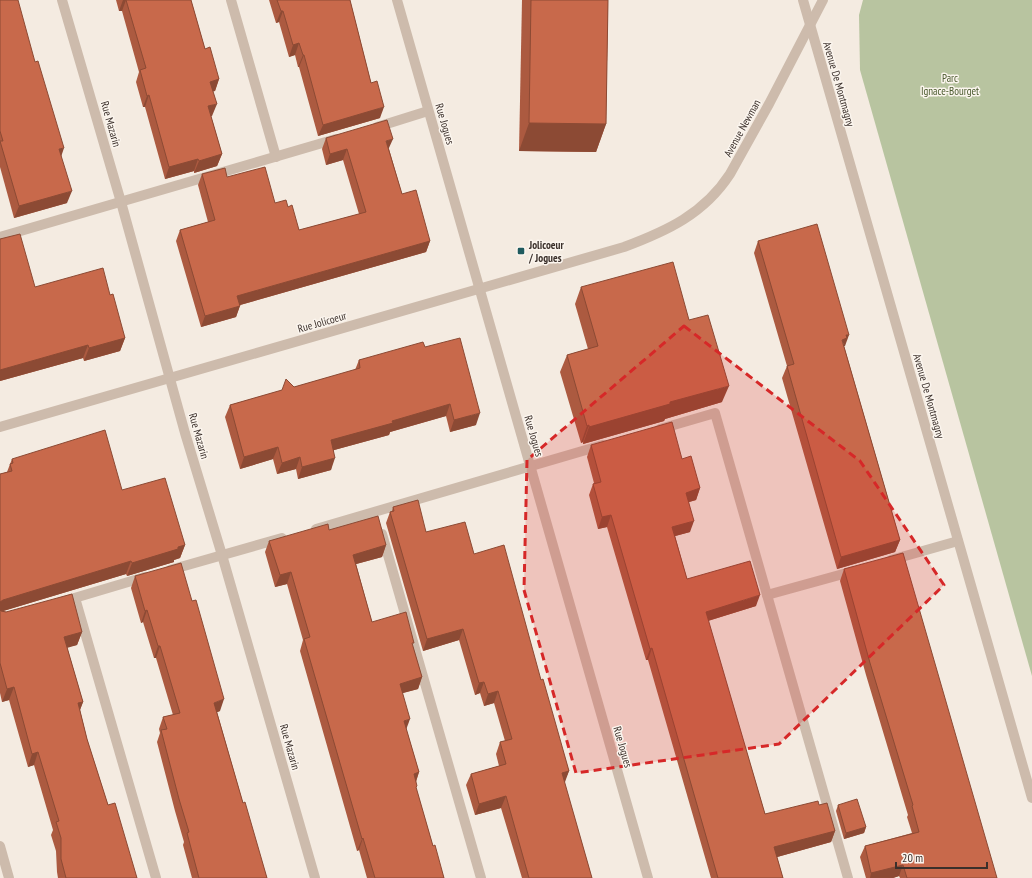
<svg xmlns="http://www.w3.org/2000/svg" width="1032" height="878" font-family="'PT Sans Narrow',sans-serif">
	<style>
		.green { fill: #b8c4a0 }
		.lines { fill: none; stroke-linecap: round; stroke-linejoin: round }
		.service { stroke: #cdbbac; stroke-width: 10 }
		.minor { stroke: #cdbbac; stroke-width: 10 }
		.tertiary { stroke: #cdbbac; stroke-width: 10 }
		.wall { fill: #ac5a40 }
		.shaded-wall { fill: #8c4a34 }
		.building { fill: #c8694b; stroke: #8c4a34 }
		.marked { fill: #d62828; fill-opacity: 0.2; stroke: #d62828; stroke-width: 3; stroke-dasharray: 8 5; stroke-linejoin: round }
		.poi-dot { fill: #1f5a5e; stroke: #fbf5ee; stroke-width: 1.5 }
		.labels { text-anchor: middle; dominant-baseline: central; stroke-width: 3; stroke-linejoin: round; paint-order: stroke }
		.park-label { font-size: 11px; fill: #4a5a2e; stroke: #fbf5ee }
		.street-label { font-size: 11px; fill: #3b302b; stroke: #fbf5ee }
		.poi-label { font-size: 11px; font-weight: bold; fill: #3b302b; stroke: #fbf5ee; text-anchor: start }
	</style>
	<rect width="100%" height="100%" fill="#f4ebe1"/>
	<!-- green -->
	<path class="green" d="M863,0h169v676l-172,-606 -1,-55z"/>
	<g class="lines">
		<!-- service -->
		<g class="service">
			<path d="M231,0l45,157"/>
			<path d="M377,127l51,-16"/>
			<path d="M0,237l336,-98"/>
			<path d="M660,429l55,-16 133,465"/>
			<path d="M316,529l287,-84"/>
			<path d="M382,534l99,344"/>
			<path d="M891,560l67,-19"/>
			<path d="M170,570l112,-32"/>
			<path d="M767,595l87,-24"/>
			<path d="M75,598l81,280"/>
			<path d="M61,602l84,-25"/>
		</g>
		<!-- minor -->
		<g class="minor">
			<path d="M62,0l59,202 64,231 37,122 93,323"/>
			<path d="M397,0l251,878"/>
			<path d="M803,0l229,798"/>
			<path d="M0,846l9,32"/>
		</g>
		<!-- tertiary -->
		<path class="tertiary" d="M0,427l624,-180c43,-16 80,-33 106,-73l39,-70 54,-104"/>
	</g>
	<!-- wall -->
	<g class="wall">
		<path d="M0,0l61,156 6,47 -53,15 -14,-51z"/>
		<path d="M116,0h75l14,49 14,30 -4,12h-2l-1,25h-1l11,38 -5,12 -23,7v-2l-29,8 -20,-72h-2l-7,-25 3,-10 -17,-61h-3z"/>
		<path d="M269,0h81l30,118 -62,18 -19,-69h-1l-3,-12 -6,2 -10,-35 -3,1z"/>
		<path d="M522,0h86l-2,124 -10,28 -77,-1z"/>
		<path d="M326,138l63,11 13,45 28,47 -4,11 -186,53 -4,12 -35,10 -25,-86 4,-11 28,-8 -10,-37 4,-11 25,3 48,26 13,4 11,23 60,-16 -16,-54 -17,5 -4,-16z"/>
		<path d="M0,239l35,48 75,8 15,43 -5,13 -36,10 -1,-3 -83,23z"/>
		<path d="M758,241l87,105h-1l56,194 -5,12 -58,17 -55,-191 5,-12 -33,-113z"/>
		<path d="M581,287l108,33 33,82 -57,17 -1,2 -81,23v-2l-2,1 -21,-71 7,-17 21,-6 -13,-45z"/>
		<path d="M425,347l51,78 -26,7 -4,-16 -56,16 -1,3 -55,15 -3,20 -33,9 -2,-10 -19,5 -4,-15 -33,10 -15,-52 5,-12 125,-35 4,-10z"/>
		<path d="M591,445l91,14 18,29 -4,12 -7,2 1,30 -15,4 12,43 69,27 -48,15 57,193 54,-9 16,26 -4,11 -54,15 6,21h-72l-63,-218h-2l-39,-133 -9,2 -9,-34 4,-11 1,-1 -7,-26z"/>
		<path d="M12,459l110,31 63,55 -5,13 -6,2v2l-47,14 -1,-2 -123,37 79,21 -5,13 -10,2 16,55 -3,8 7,29 21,66 29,73h-79l-1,-6 -1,-21 -5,-16 2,-5 -19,-65 -6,2 -19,-67 -7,2 -2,-9v-219l7,-2z"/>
		<path d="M393,507l33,25 48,22 67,126 28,91 -5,11 28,96h-70l-21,-70 -26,7 -9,-30 5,-11 28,-8 -3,-12 4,-12 5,-1 -11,-38 -10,3 -4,-13 -5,2 -16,-55 -36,11 -37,-128 4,-11 2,-1z"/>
		<path d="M329,530l57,15 -4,12 -26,7 16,58 41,25 9,30 -4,12 -16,4 4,35 13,44 -3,10v6l17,58 11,32h-77l-8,-28 -2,1 -57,-200 3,-11 -16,-56 -12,3 -10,-35 4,-11z"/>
		<path d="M844,569l153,309h-97l-1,-2 -6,2h-27l-6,-21 5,-11 47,-13 -5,-16 1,-2 -42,-140 -26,-94z"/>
		<path d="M135,576l85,135 -3,1 26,91 24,75h-75l-9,-33 1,-3 -9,-31 -18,-69 3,-9 -1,-4 4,-12 10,-2 -17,-57h-2l-11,-36 -2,1 -10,-35z"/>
		<path d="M838,805l28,22 -2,6 -20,6 -8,-28z"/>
	</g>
	<!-- shaded-wall -->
	<g class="shaded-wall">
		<path d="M123,0h3l-4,11h-3z"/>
		<path d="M281,11h2l-4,11 -3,1z"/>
		<path d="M299,43l-4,12 -6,2 4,-12z"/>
		<path d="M303,55h1l-5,12h-1z"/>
		<path d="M219,79l-4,12 -9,3 4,-12z"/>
		<path d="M149,95l-4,12h-2l4,-11z"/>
		<path d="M217,104l-5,12 -8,2 4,-12z"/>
		<path d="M384,107l-4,11 -62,18 5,-11z"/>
		<path d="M529,123l77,1 -10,28 -77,-1z"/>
		<path d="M393,139l-5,11 -2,-9z"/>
		<path d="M64,148l-4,12 -1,-11z"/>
		<path d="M347,149l-4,11 -17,5 4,-11z"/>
		<path d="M222,154l-5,12 -23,7 5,-12z"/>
		<path d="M198,159l-4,12 -29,8 4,-12z"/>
		<path d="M72,191l-5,12 -53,15 5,-12z"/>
		<path d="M430,241l-4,11 -193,55 4,-11z"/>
		<path d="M240,306l-4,11 -35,10 4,-11z"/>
		<path d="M846,335h3l-4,11h-1l-2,-6z"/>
		<path d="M125,338l-5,13 -36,10 5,-13z"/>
		<path d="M88,345l-5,13 -83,23v-11z"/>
		<path d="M729,386l-7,16 -57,17 -1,2 -81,23 6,-17 81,-25z"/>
		<path d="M450,404l-4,12 -56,16 -1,3 -62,17 4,-12 61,-19z"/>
		<path d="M480,413l-4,12 -26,7 4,-12z"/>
		<path d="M589,425l-6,17 -2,1 6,-17z"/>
		<path d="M278,447l-5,12 -33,10 4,-12z"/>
		<path d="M300,457l-4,12 -19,5 5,-11z"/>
		<path d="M335,458l-4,12 -33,9 4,-12z"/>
		<path d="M700,488l-4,12 -14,4 4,-11z"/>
		<path d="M611,515l-4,12 -9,2 4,-12z"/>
		<path d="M694,521l-4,11 -22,6 4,-11z"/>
		<path d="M900,540l-5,12 -58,17 4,-12z"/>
		<path d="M185,545l-5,13 -6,2v2l-47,14 5,-13z"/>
		<path d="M386,545l-4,12 -33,9 4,-11z"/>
		<path d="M131,561l-5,13 -126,38v-10l3,-2z"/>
		<path d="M291,572l-4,12 -12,3 5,-12z"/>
		<path d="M760,595l-4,11 -55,17 5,-11z"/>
		<path d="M147,610l-4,12 -2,1 4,-12z"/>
		<path d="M463,629l-4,11 -36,11 4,-12z"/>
		<path d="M82,632l-5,13 -17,5 4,-13z"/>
		<path d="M158,646h2l-4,12h-2z"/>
		<path d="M652,648l-4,12h-2l4,-11z"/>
		<path d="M422,677l-4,12 -22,6 4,-11z"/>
		<path d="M484,682l-4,11 -5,2 4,-12z"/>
		<path d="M14,687l-5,13 -7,2 5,-13z"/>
		<path d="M498,691l-4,12 -10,3 4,-12z"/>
		<path d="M224,699l-4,12 -10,4 4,-12z"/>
		<path d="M83,702l-5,13v-12z"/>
		<path d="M410,719l-4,11 -2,-9z"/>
		<path d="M38,752l-4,13 -6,2 4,-13z"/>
		<path d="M569,771l-4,11 -8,2 5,-11z"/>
		<path d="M419,772l-4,12 -1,-10z"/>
		<path d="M506,796l-5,12 -26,7 4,-11z"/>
		<path d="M866,827l-2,6 -20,6 2,-6z"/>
		<path d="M835,831l-4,11 -61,17 4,-12z"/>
		<path d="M363,838l-4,12 -2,1 5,-12z"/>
		<path d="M903,865l-4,11 -6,2h-23l1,-5z"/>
	</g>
	<!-- building -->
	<g class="building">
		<path d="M0,0h18l17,62 3,-1 26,87 -5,1 13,42 -53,15 -19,-65h3l-3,-10z"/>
		<path d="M126,0h65l14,49 5,-2 9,32 -9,3 7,22 -9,2 14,48 -23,7 -1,-2 -29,8 -20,-72 -2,1 -7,-26 6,-2z"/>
		<path d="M277,0h73l21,83 6,-2 7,26 -61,18 -19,-70h-1l-4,-12 -6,2 -10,-34h-2z"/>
		<path d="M531,0h77l-2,124 -77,-1z"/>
		<path d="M387,120l6,19 -7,2 16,53 14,-4 14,51 -193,55 3,10 -35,10 -25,-86 35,-10 -13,-46 23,-6 2,9 38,-10 10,36 11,-3 2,7 4,-2 7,25 67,-18 -19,-63 -17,5 -4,-16z"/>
		<path d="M817,224l32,111h-3l1,3 -5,2 58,200 -59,17 -54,-191 7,-2 -36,-123z"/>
		<path d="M20,234l15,53 68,-19 7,27 3,-1 12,44 -36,10 -1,-3 -88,25v-131z"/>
		<path d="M673,262l16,58 19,-5 21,71 -59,16v2l-81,23v-2l-2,1 -20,-71 31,-9 -17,-59z"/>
		<path d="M460,338l20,75 -26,7 -4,-16 -58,17 1,2 -62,17 4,18 -33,9 -2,-10 -18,6 -4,-16 -34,10 -14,-52 52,-15 4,-11 8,8 66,-19 -1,-8 64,-18 2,5z"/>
		<path d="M672,422l10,37 9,-3 9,32 -14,5 8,28 -22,6 15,52 63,-18 10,34 -54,17 59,202 53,-13 1,4 8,-2 8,28 -61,16 9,31h-65l-66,-230 -2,1 -39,-134 -9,2 -9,-33 8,-2 -10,-37z"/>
		<path d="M105,430l17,60 43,-12 20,67 -7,2v2l-46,14 -1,-2 -128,39 -3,2v-128l12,-3 -2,-7 3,-1 -1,-4z"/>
		<path d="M418,500l8,32 39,-10 9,32 30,-9 37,135 2,-1 26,92 -7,2 30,105h-63l-23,-82 -27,8 -8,-30 35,-10 -6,-22 12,-3 -14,-48 -10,3 -4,-12 -5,1 -16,-54 -36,10 -37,-127 4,-1 -1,-4z"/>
		<path d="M378,516l8,29 -33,10 19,67 34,-10 8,31h-2l10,34 -22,7 10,35 -6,2 15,51 -5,2 3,12 -1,1 17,59 2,-1 9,33h-69l-12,-40 -1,1 -58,-200 6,-2 -19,-65 -11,3 -11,-34 59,-17 1,6z"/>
		<path d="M903,553l94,325h-90l-4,-13 -32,8 -6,-27 54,-14 -7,-26 1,-1 -43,-142 -26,-94z"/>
		<path d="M181,563l11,38 4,-1 28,99 -10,4 29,100 2,-1 22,76h-68l-12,-45 2,-1 -10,-33 -18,-69 6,-1 -4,-12 17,-4 -20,-67h-2l-11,-36 -2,1 -10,-35z"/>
		<path d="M72,594l10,38 -18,5 19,65 -5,1 9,36 21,66 7,-2 22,75h-71l-5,-19v-21l-5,-16 3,-1 -21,-69 -6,2 -18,-67 -7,2 -7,-26v-53l1,1 5,1z"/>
		<path d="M857,799l9,28 -20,6 -8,-28z"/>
	</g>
	<!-- marked area -->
	<path class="marked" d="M684,326l176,135 84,124 -165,159 -203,29 -52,-183 3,-130z"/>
	<!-- markers -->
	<rect class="poi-dot" x="517" y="247" width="8" height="8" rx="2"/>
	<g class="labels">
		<!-- park labels -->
		<g class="park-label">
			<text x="950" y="78">Parc<tspan x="950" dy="13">Ignace-Bourget</tspan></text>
		</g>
		<!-- street labels -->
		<g class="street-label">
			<text transform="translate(839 84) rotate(74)">Avenue De Montmagny</text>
			<text transform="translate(111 124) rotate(74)">Rue Mazarin</text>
			<text transform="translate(445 124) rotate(74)">Rue Jogues</text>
			<text transform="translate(742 128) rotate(-61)">Avenue Newman</text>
			<text transform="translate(322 322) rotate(-16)">Rue Jolicoeur</text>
			<text transform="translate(929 396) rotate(74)">Avenue De Montmagny</text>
			<text transform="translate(199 436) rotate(74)">Rue Mazarin</text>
			<text transform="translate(534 436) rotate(74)">Rue Jogues</text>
			<text transform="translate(290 747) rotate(74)">Rue Mazarin</text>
			<text transform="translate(623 747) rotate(74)">Rue Jogues</text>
		</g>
		<!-- poi labels -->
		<g class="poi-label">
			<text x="529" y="245">Jolicoeur<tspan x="529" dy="13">/ Jogues</tspan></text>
		</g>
	</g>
	<!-- scale -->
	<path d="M896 862v6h91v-6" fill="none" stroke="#3b302b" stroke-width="2"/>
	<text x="902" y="862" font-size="12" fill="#3b302b" stroke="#fbf5ee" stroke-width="3" paint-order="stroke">20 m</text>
</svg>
